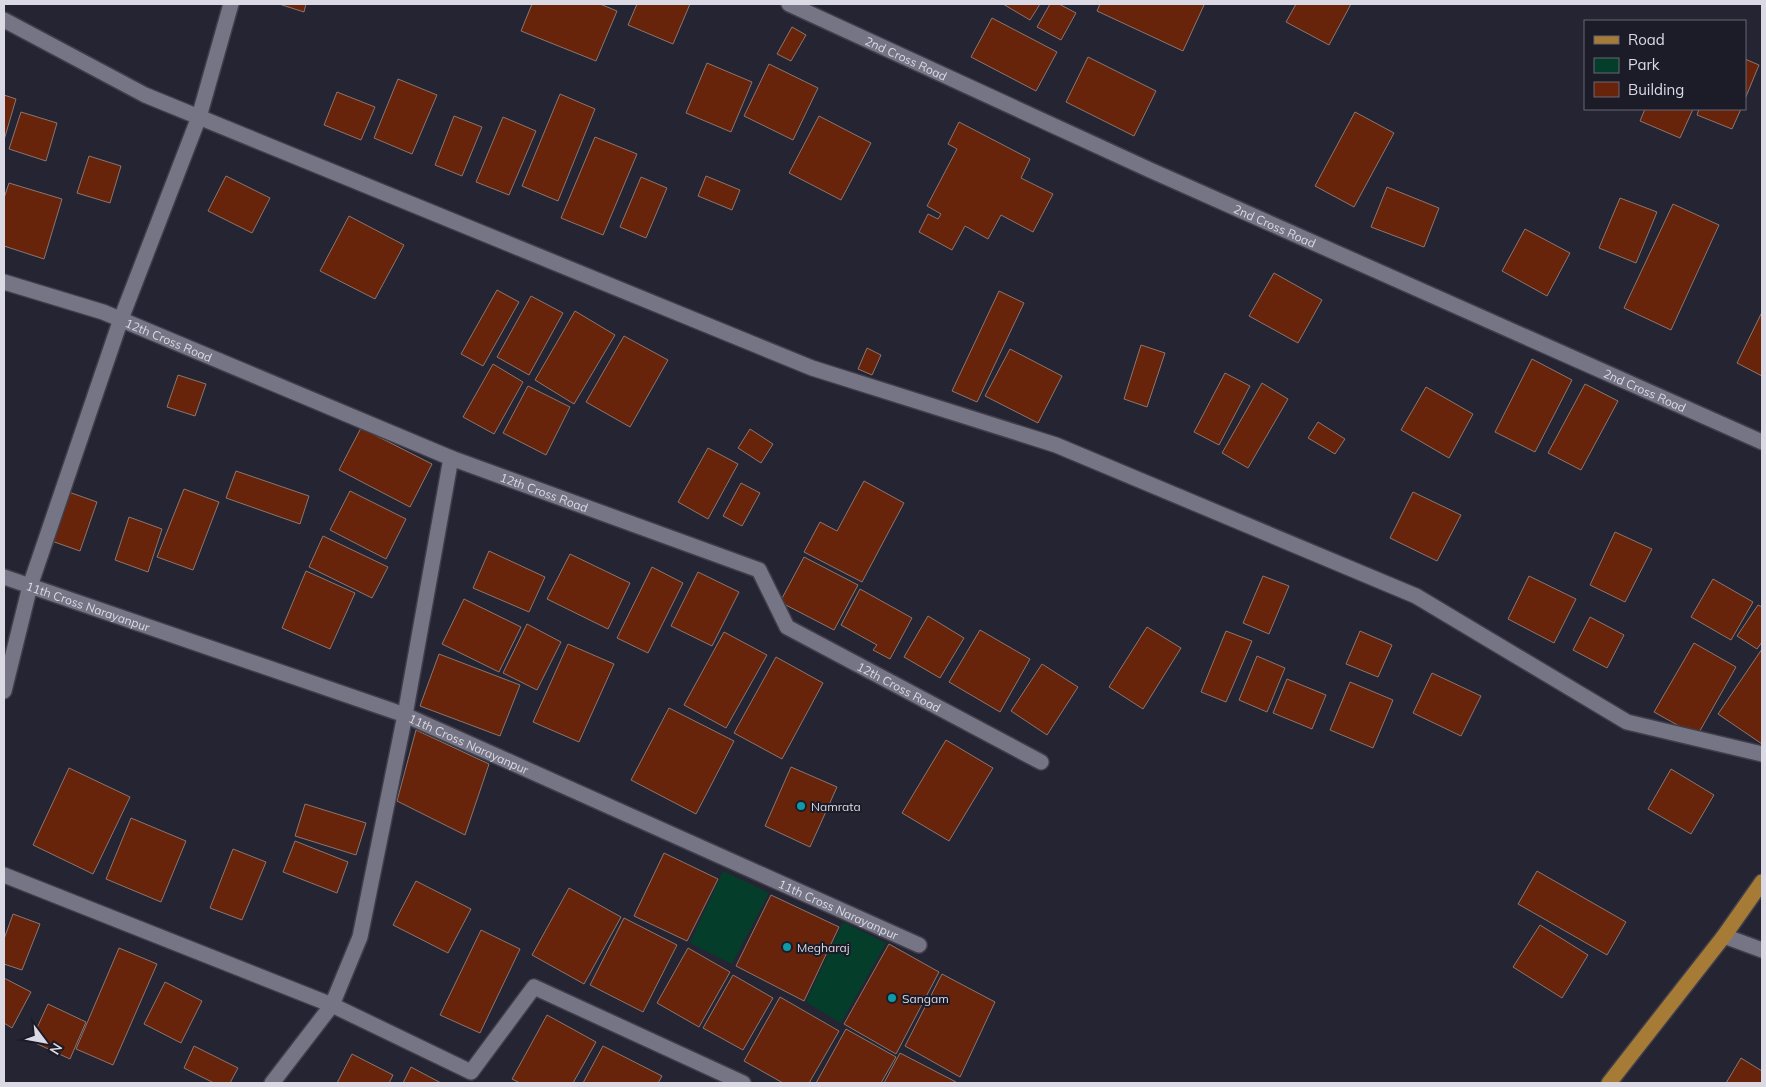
<svg xmlns="http://www.w3.org/2000/svg" width="1766" height="1087" font-family="Mulish,sans-serif">
	<style>
		.green { fill: #043e2b }
		.building { fill: #68240a; stroke: #897670 }
		.lines { fill: none; stroke-linecap: round; stroke-linejoin: round }
		.minor-casing { stroke: #403e4a; stroke-width: 18 }
		.major-casing { stroke: #403e4a; stroke-width: 18 }
		.minor { stroke: #767585; stroke-width: 15 }
		.major { stroke: #a67b35; stroke-width: 15 }
		.culture-dot { fill: #0f9aa8; stroke: #1c1b28; stroke-width: 2 }
		.labels { text-anchor: middle; dominant-baseline: central; stroke-width: 4; stroke-linejoin: round; paint-order: stroke }
		.street-label { font-size: 12px; fill: #dbdae4; stroke: #1c1b28 }
		.poi-label { font-size: 12px; fill: #dbdae4; stroke: #1c1b28; text-anchor: start }
	</style>
	<rect width="100%" height="100%" fill="#252432"/>
	<!-- green -->
	<g class="green">
		<path d="M723,871l46,22 -37,71 -42,-21z"/>
		<path d="M843,922l43,21 -45,80 -35,-21z"/>
	</g>
	<!-- building -->
	<g class="building">
		<path d="M279,4h27l-2,8z"/>
		<path d="M532,4h68l17,7 -21,50 -75,-30z"/>
		<path d="M637,4h53l-17,40 -45,-19z"/>
		<path d="M1003,4h37l-10,16z"/>
		<path d="M1050,4h9l17,9 -15,27 -24,-13z"/>
		<path d="M1100,4h102l2,1 -21,46 -86,-40z"/>
		<path d="M1296,4h55l-22,41 -43,-23z"/>
		<path d="M992,18l65,34 -21,39 -65,-34z"/>
		<path d="M792,27l14,8 -15,26 -14,-7z"/>
		<path d="M1088,57l68,34 -22,45 -68,-34z"/>
		<path d="M1745,59l14,6 -14,34z"/>
		<path d="M707,63l45,19 -21,50 -45,-19z"/>
		<path d="M769,64l49,24 -25,52 -49,-24z"/>
		<path d="M398,79l39,16 -25,59 -38,-16z"/>
		<path d="M337,92l38,15 -14,33 -37,-15z"/>
		<path d="M560,94l35,15 -37,92 -36,-15z"/>
		<path d="M4,95l12,4 -12,41z"/>
		<path d="M1645,109h48l-13,29 -40,-17z"/>
		<path d="M1699,109h42l-9,20 -35,-14z"/>
		<path d="M21,112l36,11 -11,38 -37,-12z"/>
		<path d="M1355,112l39,21 -40,74 -39,-21z"/>
		<path d="M454,116l28,11 -20,49 -27,-11z"/>
		<path d="M819,116l52,27 -30,57 -52,-27z"/>
		<path d="M503,117l33,14 -27,64 -33,-13z"/>
		<path d="M959,122l71,37 -9,19 32,16 -20,38 -32,-17 -13,24 -23,-13 -13,24 -33,-18 9,-18 10,5 3,-5 -14,-8 30,-57 -9,-5z"/>
		<path d="M595,137l42,17 -34,81 -42,-17z"/>
		<path d="M89,156l32,10 -11,37 -33,-10z"/>
		<path d="M226,176l44,22 -18,35 -44,-22z"/>
		<path d="M706,176l34,14 -8,20 -34,-14z"/>
		<path d="M641,177l26,11 -21,50 -26,-11z"/>
		<path d="M9,183l53,16 -18,60 -40,-13v-48z"/>
		<path d="M1387,187l52,21 -15,39 -53,-20z"/>
		<path d="M1620,198l37,14 -21,51 -37,-15z"/>
		<path d="M1673,204l46,21 -48,105 -47,-22z"/>
		<path d="M349,216l55,29 -29,54 -55,-28z"/>
		<path d="M1525,229l45,24 -23,43 -45,-25z"/>
		<path d="M1274,273l48,27 -24,43 -49,-27z"/>
		<path d="M497,290l22,12 -36,64 -22,-12z"/>
		<path d="M999,291l25,12 -47,99 -25,-11z"/>
		<path d="M531,296l32,17 -34,62 -32,-18z"/>
		<path d="M575,311l40,24 -41,69 -39,-24z"/>
		<path d="M1762,312v64l-25,-13z"/>
		<path d="M624,336l44,24 -38,67 -44,-25z"/>
		<path d="M1141,345l24,8 -18,54 -23,-8z"/>
		<path d="M867,348l14,7 -9,20 -14,-6z"/>
		<path d="M1010,349l52,27 -24,47 -53,-27z"/>
		<path d="M1532,359l40,21 -37,72 -40,-20z"/>
		<path d="M493,364l30,18 -29,52 -31,-17z"/>
		<path d="M1225,373l25,13 -31,59 -25,-13z"/>
		<path d="M178,375l28,9 -11,32 -28,-9z"/>
		<path d="M1262,383l26,16 -40,69 -26,-15z"/>
		<path d="M1585,384l33,17 -37,69 -33,-17z"/>
		<path d="M528,386l42,21 -24,48 -43,-22z"/>
		<path d="M1426,387l47,27 -24,44 -48,-28z"/>
		<path d="M1318,422l27,17 -10,15 -27,-16z"/>
		<path d="M361,428l71,36 -22,43 -71,-37z"/>
		<path d="M750,429l23,15 -12,19 -23,-15z"/>
		<path d="M708,448l30,16 -30,55 -30,-17z"/>
		<path d="M236,471l73,25 -9,28 -74,-26z"/>
		<path d="M864,481l40,22 -42,79 -58,-30 16,-30 17,9z"/>
		<path d="M741,483l19,10 -18,33 -19,-10z"/>
		<path d="M184,489l35,13 -26,68 -36,-13z"/>
		<path d="M63,490l34,12 -17,49 -34,-12z"/>
		<path d="M350,491l56,28 -20,40 -56,-29z"/>
		<path d="M1413,492l48,23 -24,46 -47,-23z"/>
		<path d="M129,517l33,12 -14,43 -33,-12z"/>
		<path d="M1615,532l37,17 -27,53 -35,-17z"/>
		<path d="M323,536l65,31 -16,31 -63,-31z"/>
		<path d="M489,551l56,26 -16,35 -56,-24z"/>
		<path d="M570,554l60,29 -22,46 -61,-30z"/>
		<path d="M804,557l54,28 -24,45 -54,-28z"/>
		<path d="M652,567l31,16 -35,70 -31,-15z"/>
		<path d="M306,571l49,22 -25,56 -48,-21z"/>
		<path d="M698,572l41,20 -27,54 -41,-20z"/>
		<path d="M1263,576l26,10 -20,48 -26,-11z"/>
		<path d="M1529,576l47,23 -22,44 -46,-24z"/>
		<path d="M1713,579l40,23 -22,38 -40,-23z"/>
		<path d="M860,589l52,29 -22,41 -17,-9 4,-5 -36,-20z"/>
		<path d="M464,599l57,28 -22,45 -57,-28z"/>
		<path d="M1758,605l4,2v35l-5,7 -20,-13z"/>
		<path d="M928,616l36,22 -24,40 -36,-21z"/>
		<path d="M1590,617l34,18 -17,33 -34,-18z"/>
		<path d="M527,624l34,18 -24,48 -34,-17z"/>
		<path d="M1147,627l34,21 -38,61 -34,-22z"/>
		<path d="M980,630l50,29 -30,53 -51,-30z"/>
		<path d="M1226,631l26,10 -26,61 -25,-10z"/>
		<path d="M1360,631l32,14 -14,32 -32,-13z"/>
		<path d="M724,632l43,23 -41,73 -42,-23z"/>
		<path d="M1694,643l42,24 -39,69 -43,-24z"/>
		<path d="M568,644l46,20 -35,78 -46,-20z"/>
		<path d="M1762,649v95l-44,-30z"/>
		<path d="M439,654l81,31 -20,51 -80,-30z"/>
		<path d="M1257,656l28,12 -18,44 -28,-12z"/>
		<path d="M776,657l47,26 -41,76 -48,-26z"/>
		<path d="M1042,664l36,23 -31,48 -36,-24z"/>
		<path d="M1432,673l49,23 -20,40 -48,-23z"/>
		<path d="M1287,679l39,16 -14,34 -39,-16z"/>
		<path d="M1350,682l43,18 -20,48 -43,-18z"/>
		<path d="M669,708l65,33 -38,73 -65,-34z"/>
		<path d="M416,730l73,34 -24,71 -68,-34z"/>
		<path d="M946,740l47,28 -44,73 -47,-28z"/>
		<path d="M791,767l46,20 -27,60 -45,-21z"/>
		<path d="M69,768l61,29 -37,77 -60,-29z"/>
		<path d="M1671,769l43,26 -23,39 -43,-25z"/>
		<path d="M305,804l61,19 -10,32 -61,-19z"/>
		<path d="M131,818l55,23 -25,61 -55,-23z"/>
		<path d="M295,841l53,21 -11,31 -54,-21z"/>
		<path d="M233,849l33,13 -24,58 -32,-12z"/>
		<path d="M664,853l54,26 -31,62 -53,-25z"/>
		<path d="M1537,871l89,51 -19,33 -89,-51z"/>
		<path d="M416,881l55,28 -23,44 -55,-28z"/>
		<path d="M569,888l52,29 -37,67 -52,-29z"/>
		<path d="M771,895l68,32 -35,74 -68,-35z"/>
		<path d="M13,914l27,10 -18,46 -18,-6v-25z"/>
		<path d="M624,918l53,27 -34,67 -53,-27z"/>
		<path d="M1540,925l48,30 -26,43 -49,-31z"/>
		<path d="M481,930l39,19 -40,84 -40,-18z"/>
		<path d="M889,944l50,28 -43,82 -52,-30z"/>
		<path d="M119,948l38,16 -44,101 -37,-16z"/>
		<path d="M688,948l42,24 -31,55 -42,-24z"/>
		<path d="M942,974l53,28 -35,75 -55,-31z"/>
		<path d="M733,975l40,23 -30,52 -40,-22z"/>
		<path d="M4,978l27,14 -19,36 -8,-5z"/>
		<path d="M165,982l37,19 -21,42 -37,-19z"/>
		<path d="M780,997l59,34 -30,52h-26l-39,-22z"/>
		<path d="M48,1004l38,18 -16,37 -39,-18z"/>
		<path d="M547,1015l49,27 -23,41h-53l-8,-4z"/>
		<path d="M846,1029l50,28 -15,26h-65z"/>
		<path d="M194,1046l44,22 -8,15h-16l-30,-15z"/>
		<path d="M603,1046l59,30 -4,7h-75z"/>
		<path d="M900,1053l56,29v1h-72z"/>
		<path d="M352,1054l41,21 -4,8h-52z"/>
		<path d="M1741,1058l21,13v12h-36z"/>
		<path d="M411,1067l30,16h-38z"/>
	</g>
	<g class="lines">
		<!-- minor casing -->
		<g class="minor-casing">
			<g id="minor">
				<path id="s1" d="M789,4l361,166 612,272"/>
				<path d="M4,20l141,75 667,273 244,77 360,151 211,126 135,32"/>
				<path id="s2" d="M4,282l99,30 348,146 308,112 28,57 254,135"/>
				<path id="s3" d="M4,577l401,138 514,230"/>
				<path d="M4,691l26,-105 91,-267 78,-202 32,-113"/>
				<path d="M4,875l328,130 28,-68 45,-222 46,-257"/>
				<path d="M1724,936l38,14"/>
				<path d="M272,1083l60,-78 139,67 63,-85 209,96"/>
			</g>
		</g>
		<!-- major casing -->
		<g class="major-casing">
			<path id="major" d="M1609,1083l115,-147 38,-54"/>
		</g>
		<!-- minor -->
		<use href="#minor" class="minor"/>
		<!-- major -->
		<use href="#major" class="major"/>
	</g>
	<!-- markers -->
	<g class="culture-dot">
		<circle cx="801" cy="806" r="5"/>
		<circle cx="787" cy="947" r="5"/>
		<circle cx="892" cy="998" r="5"/>
	</g>
	<g class="labels">
		<!-- street labels -->
		<g class="street-label">
			<text stroke="none"><textPath href="#s1" startOffset="129">2nd Cross Road</textPath></text>
			<text stroke="none"><textPath href="#s1" startOffset="534">2nd Cross Road</textPath></text>
			<text stroke="none"><textPath href="#s2" startOffset="175">12th Cross Road</textPath></text>
			<text stroke="none"><textPath href="#s1" startOffset="939">2nd Cross Road</textPath></text>
			<text stroke="none"><textPath href="#s2" startOffset="580">12th Cross Road</textPath></text>
			<text stroke="none"><textPath href="#s3" startOffset="89">11th Cross Narayanpur</textPath></text>
			<text stroke="none"><textPath href="#s2" startOffset="999">12th Cross Road</textPath></text>
			<text stroke="none"><textPath href="#s3" startOffset="494">11th Cross Narayanpur</textPath></text>
			<text stroke="none"><textPath href="#s3" startOffset="899">11th Cross Narayanpur</textPath></text>
		</g>
		<!-- poi labels -->
		<g class="poi-label">
			<text x="811" y="806">Namrata</text>
			<text x="797" y="947">Megharaj</text>
			<text x="902" y="998">Sangam</text>
		</g>
	</g>
	<!-- border -->
	<rect width="1766" height="1087" fill="none" stroke="#dbdae4" stroke-width="10"/>
	<!-- legend -->
	<rect x="1584" y="20" width="162" height="90" fill="#1c1b28" stroke="#686773"/>
	<rect x="1594" y="36" width="25" height="8" fill="#a67b35" stroke="#686773"/>
	<text x="1628" y="45" font-size="15" fill="#dbdae4">Road</text>
	<rect x="1594" y="58" width="25" height="15" fill="#043e2b" stroke="#686773"/>
	<text x="1628" y="70" font-size="15" fill="#dbdae4">Park</text>
	<rect x="1594" y="82" width="25" height="15" fill="#68240a" stroke="#686773"/>
	<text x="1628" y="95" font-size="15" fill="#dbdae4">Building</text>
	<!-- north arrow -->
	<g transform="translate(45 1042) rotate(122)" stroke="#1c1b28" stroke-width="4" paint-order="stroke">
	<path d="M0-4L9 19L0 12L-9 19Z" fill="#dbdae4"/>
	<text y="-8" font-size="14" font-weight="bold" text-anchor="middle" fill="#dbdae4">N</text>
	</g>
</svg>
